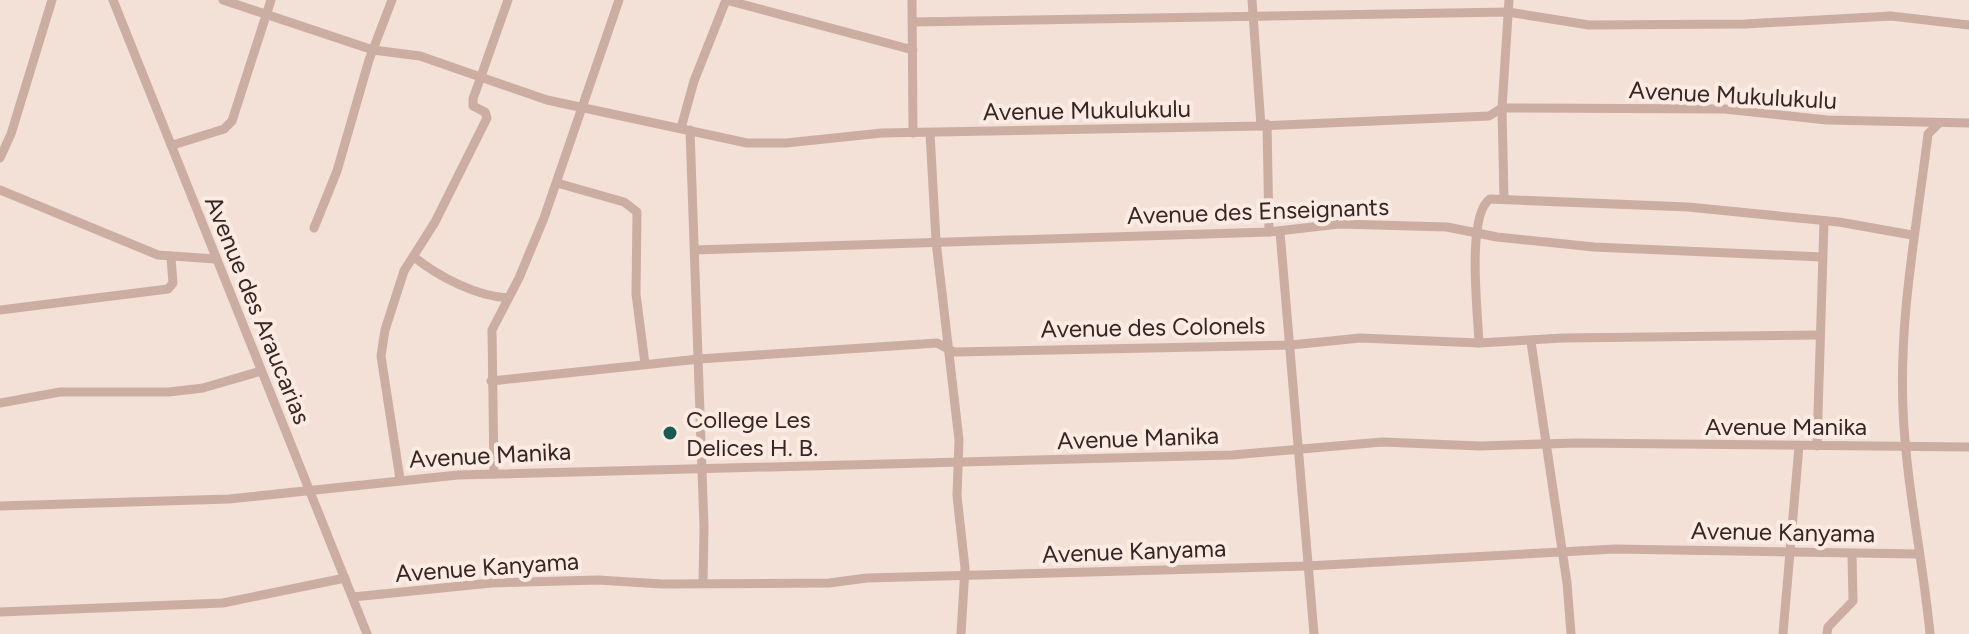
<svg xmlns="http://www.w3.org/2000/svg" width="1969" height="634" font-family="Figtree,sans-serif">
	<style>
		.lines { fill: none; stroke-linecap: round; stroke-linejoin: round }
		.minor { stroke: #ccada2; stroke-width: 9 }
		.poi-dot { fill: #175b52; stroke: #fbebe3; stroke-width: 3 }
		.labels { text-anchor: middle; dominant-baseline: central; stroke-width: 8; stroke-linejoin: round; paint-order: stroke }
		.street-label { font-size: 24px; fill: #362725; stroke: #fbebe3 }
		.poi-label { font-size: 24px; fill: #362725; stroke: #fbebe3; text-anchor: start }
	</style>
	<rect width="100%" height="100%" fill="#f3e0d7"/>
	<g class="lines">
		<!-- minor -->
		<g class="minor">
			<path d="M113,0l254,634"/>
			<path d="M223,0l150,50 47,6 127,44 200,43h39l96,-10 379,-7 228,-10 13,-8 223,1 102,11 142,3"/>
			<path d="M912,0l1,133"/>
			<path d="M1252,0l9,126"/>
			<path d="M913,22l595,-10 81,13 156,-1 146,-8 78,9"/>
			<path d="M1267,124l2,108"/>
			<path d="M681,128l13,-47 32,-81 187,50"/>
			<path d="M690,130l14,397 -1,56"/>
			<path d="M930,133l6,108 23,199 -2,56 8,72 -4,66"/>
			<path d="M173,145l51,-16 8,-8 39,-121"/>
			<path d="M0,158l11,-24 41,-134"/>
			<path d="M557,183l67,19 13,10 -1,82 9,70"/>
			<path d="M0,190l158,65 57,4"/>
			<path d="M1504,199l-2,-91 7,-108"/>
			<path d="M314,228l23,-57 32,-111 23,-60"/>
			<path d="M1280,232l34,402"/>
			<path d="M695,250l574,-18 70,-8 108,3 50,10 97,10 228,10"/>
			<path d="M414,257c25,20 62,39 94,41"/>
			<path d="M0,310l168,-21 5,-6 -2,-25"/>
			<path d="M1531,342l36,241 4,51"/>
			<path d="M1479,343c-1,-28 -13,-128 11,-144l198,8 151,15 73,13"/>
			<path d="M491,381l208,-22 238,-16 17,9 337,-7 69,-7 119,5 84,-5 255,-3"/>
			<path d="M0,403l60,-11h109l34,-4 58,-17"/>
			<path d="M1817,446l7,-225"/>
			<path d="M494,474l-2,-144 27,-52 25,-60 75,-218"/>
			<path d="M400,479l-19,-123 4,-26 19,-59 31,-49 52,-104 -2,-6 -12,-6v-7l35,-99"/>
			<path d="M0,506l229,-7 229,-24 774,-20 150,-13 98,4 96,-3 393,4"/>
			<path d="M353,597l138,-14 107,-3 64,4 167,-1 38,-5 440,-12 308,-17 302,5"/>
			<path d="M0,612l223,-9 122,-25"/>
			<path d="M1783,634l16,-188"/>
			<path d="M1827,634l1,-7 25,-26 -1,-46"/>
			<path d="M1930,634c-7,-75 -24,-149 -27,-225 -4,-94 14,-183 25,-275l10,-10"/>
		</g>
	</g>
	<!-- markers -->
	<circle class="poi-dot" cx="670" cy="433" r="8"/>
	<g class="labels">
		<!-- street labels -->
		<g class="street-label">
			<text transform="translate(1733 95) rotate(3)">Avenue Mukulukulu</text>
			<text transform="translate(1087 110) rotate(-1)">Avenue Mukulukulu</text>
			<text transform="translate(1258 211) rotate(-2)">Avenue des Enseignants</text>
			<text transform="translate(258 310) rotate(68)">Avenue des Araucarias</text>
			<text transform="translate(1153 327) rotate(-1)">Avenue des Colonels</text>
			<text x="1786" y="426">Avenue Manika</text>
			<text transform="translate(1138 438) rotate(-2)">Avenue Manika</text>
			<text transform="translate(490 455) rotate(-3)">Avenue Manika</text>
			<text transform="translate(1783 532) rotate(1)">Avenue Kanyama</text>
			<text transform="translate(1134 551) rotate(-2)">Avenue Kanyama</text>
			<text transform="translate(487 567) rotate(-4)">Avenue Kanyama</text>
		</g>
		<!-- poi labels -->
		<g class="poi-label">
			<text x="686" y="419">College Les<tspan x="686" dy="28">Delices H. B.</tspan></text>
		</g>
	</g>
</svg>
